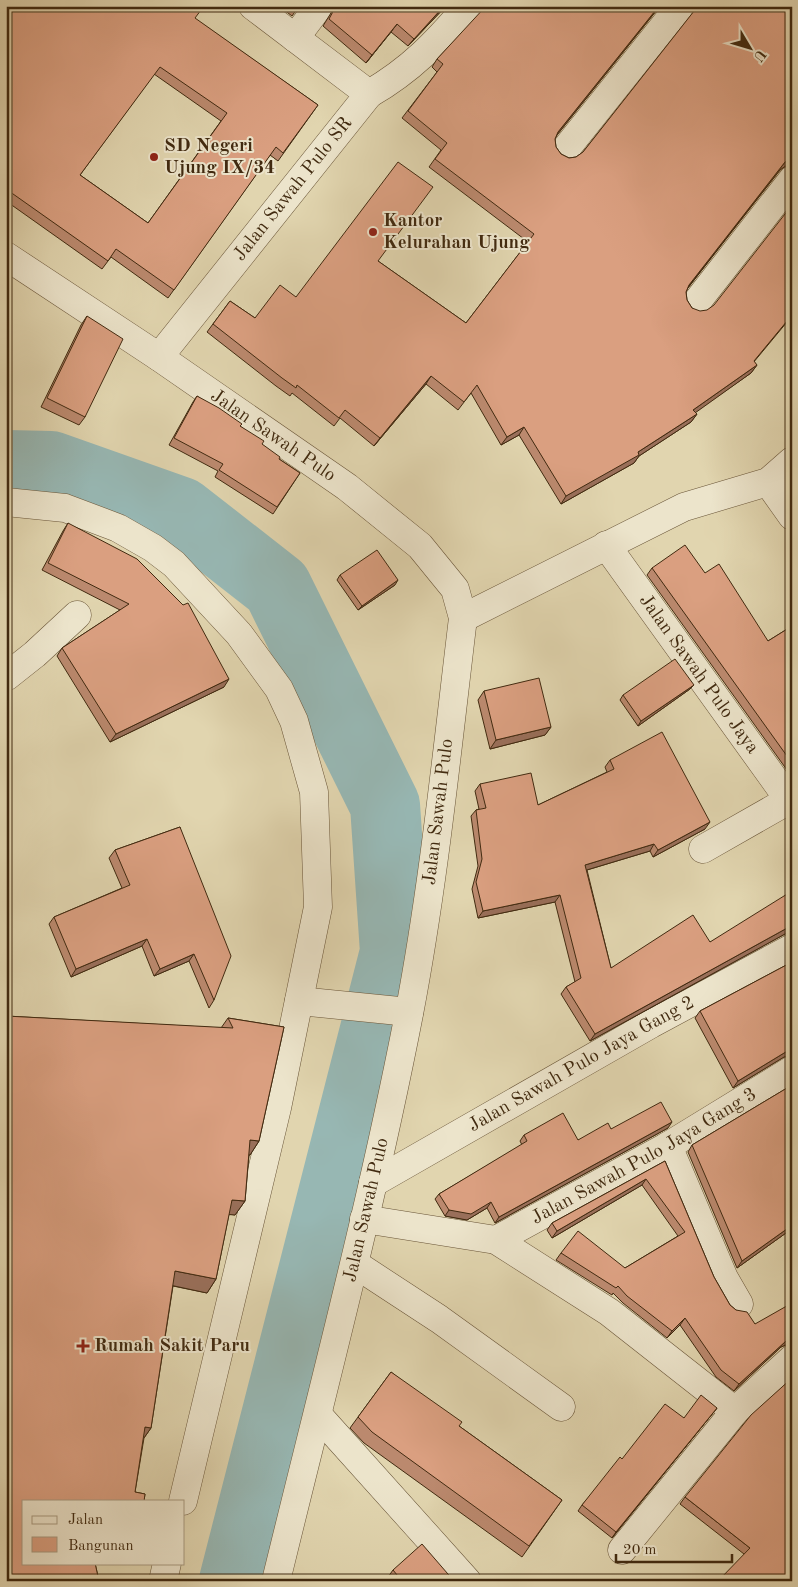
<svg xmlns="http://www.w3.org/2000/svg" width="798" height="1587" font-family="'Old Standard TT',serif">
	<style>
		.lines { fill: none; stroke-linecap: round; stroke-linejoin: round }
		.river { stroke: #97b7b3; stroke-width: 70 }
		.minor-casing { stroke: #695538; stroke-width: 29 }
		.minor { stroke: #ece4cb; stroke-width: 28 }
		.wall { fill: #bb896e; stroke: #412a10; fill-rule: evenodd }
		.shaded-wall { fill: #996f5a; stroke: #412a10 }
		.building { fill: #da9f80; stroke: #412a10; fill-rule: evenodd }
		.poi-dot { fill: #8f2418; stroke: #ece4cb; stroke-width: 2 }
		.labels { text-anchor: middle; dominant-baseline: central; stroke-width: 4; stroke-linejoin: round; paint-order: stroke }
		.poi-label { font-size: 19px; font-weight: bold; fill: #412a10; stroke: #ece4cb; text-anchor: start }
		.street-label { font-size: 19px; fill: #412a10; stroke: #ece4cb }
	</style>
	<rect width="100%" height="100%" fill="#e1d5af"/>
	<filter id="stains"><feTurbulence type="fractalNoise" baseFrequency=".004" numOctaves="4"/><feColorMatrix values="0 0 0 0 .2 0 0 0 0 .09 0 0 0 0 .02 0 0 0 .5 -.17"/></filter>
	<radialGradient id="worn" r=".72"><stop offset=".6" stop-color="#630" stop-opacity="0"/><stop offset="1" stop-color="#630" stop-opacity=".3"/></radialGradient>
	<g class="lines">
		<!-- river -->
		<path class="river" d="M6,465l45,1 130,46 96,75 108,218 10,147 -161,629"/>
		<!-- minor casing -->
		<g class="minor-casing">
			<g id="minor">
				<path d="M295,38l24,-32"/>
				<path d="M369,94c43,-25 67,-51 99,-88"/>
				<path d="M565,150l115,-144"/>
				<path id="s1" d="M6,256l153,101 188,130 73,59 35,43 8,29c-16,132 -29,265 -54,396 -37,190 -87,378 -133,567"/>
				<path d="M696,303l96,-123"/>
				<path id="s2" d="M159,357l210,-263 -116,-88"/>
				<path d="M768,482l24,34"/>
				<path d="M6,502l59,6 53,20 35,20 21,16 65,70 40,55 15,32 20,71 4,115 -41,201 -94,393"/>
				<path id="s3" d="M606,545l186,259"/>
				<path d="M463,618l221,-111 84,-25 24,-21"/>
				<path d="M6,677l29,-23 42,-39"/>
				<path d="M703,849l86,-49"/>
				<path d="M299,1001l110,11"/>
				<path d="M668,1146l56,132 15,26"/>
				<path id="s4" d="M373,1183l278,-159 141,-76"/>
				<path d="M364,1219l132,21 113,72 126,99"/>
				<path id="s5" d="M496,1240l172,-94 124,-76"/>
				<path d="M355,1264l84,55 122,88"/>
				<path d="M318,1415l149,166"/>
				<path d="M622,1550l113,-139 57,-52"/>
				<path d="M163,1581l4,-18"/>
			</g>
		</g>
		<!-- minor -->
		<use href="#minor" class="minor"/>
	</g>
	<!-- wall -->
	<g class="wall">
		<path d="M6,6l189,13 123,86 -40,56 -8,-6 -102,143 -57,-41 -9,12 -96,-68zM154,74l67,47 -73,102 -68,-48z"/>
		<path d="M279,6h20l-7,10z"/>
		<path d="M334,6h112l-38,40 -17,-14 -25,31 -43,-37 11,-18z"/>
		<path d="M483,6h177l-103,129 -2,4 1,8 5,7 8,4 7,-1 7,-5 110,-138 2,-6v-2h97v159h-5l-7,5 -92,117 -2,5 1,8 5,8 62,54 3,3 -6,8 -56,39 2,2 -6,8 -52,34 -5,7 -73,41 -42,-69 -18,10 -30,-52 -13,17 -32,-26 -52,62 -34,-28 -6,8 -42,-33 -2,3 -14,-10 -69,-54 23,-31 25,17 41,-21 82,-36 88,62 62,-81 -99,-75 12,-17 -39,-32 35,-46 -5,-5 5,-8 45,-47 1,-3z"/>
		<path d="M87,316l-2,101 -6,8 -38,-18 40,-82z"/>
		<path d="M197,396l43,30 39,33 21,14 -27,41 -58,-37 3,-6 -49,-26 24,-43z"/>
		<path d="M68,523l156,164 -114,55 -53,-86 5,-8 58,-38 -78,-40 21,-39z"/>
		<path d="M652,568l53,5 63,68 24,-15v151l-145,-202z"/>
		<path d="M340,575l55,10 -37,25 -21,-30z"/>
		<path d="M694,685l-4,4 -52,37 -18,-26 3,-5z"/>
		<path d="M484,691l67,36 -6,8 -55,14 -12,-49z"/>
		<path d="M610,760l95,69 -52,28 -3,-6 -63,19 24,98 99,-26 75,-8 -195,107 -29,-47 5,-7 9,-5 -20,-80 -77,16 -6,-29 6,-23 -7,-50 5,-6 3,-1 -4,-18 5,-7 58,21 69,-33 -2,-5z"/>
		<path d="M180,827l34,173 -5,8 -20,-47 -35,15 -12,-30 -71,31 -22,-53 5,-7 68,-29 -13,-30 6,-8z"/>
		<path d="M792,962v93l-8,2 -51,31 -38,-70 5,-7z"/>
		<path d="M6,1016l215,12 7,-10 56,9 -25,114 -9,14h-1l-4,46 -10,14 -6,-1 -13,65 -9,14 -34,-7 -22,142 -7,10 -9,54 10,2 -1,7h-120v62h71l4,18h-93z"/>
		<path d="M792,1085v156l-6,-8 -49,35 -49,-116 4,-7z"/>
		<path d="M668,1128l-173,95 -8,-15 -20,12 -22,-4 -10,-17 4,-5 83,-49 -2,-4 4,-6 54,5 33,-11z"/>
		<path d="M665,1161l49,116 16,28 6,5 19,14 33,20 -7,3 -47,44 -18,-14 -36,-52 -13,13 -44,-35 -10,-10 -1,2 -56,-35 5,-7 64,15 53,-32 -36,-51 -90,53 -5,-8 5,-7z"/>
		<path d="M391,1372l68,54 103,74 -40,57 -158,-114 -14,-15z"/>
		<path d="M717,1408l-105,130 -34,-27 4,-6 40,-46 62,-41z"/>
		<path d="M685,1497l107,84 -48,-27 -64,-50z"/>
		<path d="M393,1570l61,11h-63l-3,-4z"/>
	</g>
	<!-- shaded-wall -->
	<g class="shaded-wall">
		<path d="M444,6h2l-38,40 6,-7z"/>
		<path d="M659,6h1l-107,134 5,-8z"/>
		<path d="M397,24l-6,8 -25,31 6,-8z"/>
		<path d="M792,158v7h-5l-7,5 -96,123 101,-131z"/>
		<path d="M792,315v1l-44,53 6,-8z"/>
		<path d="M757,365l-6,8 -63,45 5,-8z"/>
		<path d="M431,376l-5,8 -52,62 6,-8z"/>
		<path d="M697,414l-6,8 -52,34 -5,7 -73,41 5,-8 72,-44z"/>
		<path d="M524,427l-5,8 -18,10 6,-8z"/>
		<path d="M398,580l-3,5 -37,25 4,-4z"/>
		<path d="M229,679l-5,8 -114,55 6,-8z"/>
		<path d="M694,685l-4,4 -52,37 3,-5z"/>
		<path d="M551,727l-6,8 -55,14 6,-9z"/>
		<path d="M710,822l-5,7 -52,28 5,-7z"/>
		<path d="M654,844l-4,7 -70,21 5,-7z"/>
		<path d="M560,895l-5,7 -77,16 5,-7z"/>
		<path d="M789,927h3v6l-7,1 -195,107 5,-7z"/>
		<path d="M147,939l-5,7 -71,31 5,-8z"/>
		<path d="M194,954l-5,7 -35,15 6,-7z"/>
		<path d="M792,1049v6l-8,2 -51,31 5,-7 51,-31z"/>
		<path d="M672,1122l-4,6 -173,95 4,-6z"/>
		<path d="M250,1140l9,1 -9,14 -10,-2z"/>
		<path d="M646,1179l-4,6 -90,53 5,-7z"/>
		<path d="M232,1200l13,1 -10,14 -13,-1z"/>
		<path d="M491,1202l-4,6 -20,12 -22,-4 4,-6z"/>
		<path d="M791,1226l-5,7 -49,35 5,-7z"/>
		<path d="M175,1271l41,8 -9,14 -42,-9z"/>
		<path d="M685,1318l-5,7 -13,13 5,-7z"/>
		<path d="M792,1338v6h-4l-7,3 -47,44 5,-7 47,-43z"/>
		<path d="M717,1408l-4,5 -101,125 4,-6z"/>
		<path d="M145,1427l6,1 -10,14z"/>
	</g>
	<!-- building -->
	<g class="building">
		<path d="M6,6h198l-9,12 123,87 -35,48 -7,-6 -102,143 -58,-41 -8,12 -102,-72zM160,67l67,46 -79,110 -68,-48z"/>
		<path d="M336,6h108l-30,33 -17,-15 -25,31 -43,-36z"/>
		<path d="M486,6h173l-101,126 -3,7 1,8 5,7 8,4 7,-1 7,-5 115,-146h94v152l-7,4 -96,123 -3,7 1,8 5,8 8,3 7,-1 7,-5 78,-100v110l-38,46 3,4 -64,45 4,4 -59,38 1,3 -73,41 -42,-69 -17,10 -30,-52 -13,17 -33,-26 -51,62 -35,-28 -6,8 -42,-33 -1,3 -14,-10 -69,-54 17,-23 25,17 25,-33 16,12 102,-135 35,25 -55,74 88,62 68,-89 -99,-75 12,-16 -39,-32 35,-47 -6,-5z"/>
		<path d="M87,316l36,23 -38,78 -38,-19z"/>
		<path d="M197,396l22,12 23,16 -2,2 24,15 -2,3 18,13 -1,2 21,14 -23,34 -58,-37 4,-6 -49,-26z"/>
		<path d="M68,523l69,36 46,46 5,-2 41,76 -113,55 -54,-86 67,-44 -81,-41z"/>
		<path d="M685,545l20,28 14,-9 49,77 24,-15v137l-140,-195z"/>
		<path d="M377,550l21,30 -36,26 -22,-31z"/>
		<path d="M675,659l19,26 -53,36 -18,-26z"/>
		<path d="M539,678l12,49 -55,13 -12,-49z"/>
		<path d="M662,732l48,90 -52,28 -4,-6 -69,21 26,103 82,-53 17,27 82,-51v36h-3l-194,107 -29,-47 15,-9 -21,-83 -77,16 -7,-29 6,-23 -6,-49 10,-2 -6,-24 51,-11 7,32 76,-36 -4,-9z"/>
		<path d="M180,827l51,129 -17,44 -20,-46 -34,15 -13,-30 -71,30 -22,-52 76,-32 -15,-35z"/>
		<path d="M6,875l3,7 -3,1z"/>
		<path d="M792,962v87l-3,1 -51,31 -38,-70z"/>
		<path d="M6,1016l227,12 -5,-10 56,9 -25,114 -9,-1 -5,61 -13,-1 -16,79 -41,-8 -24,157 -6,-1 -10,65 10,2 -1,7h-120v62h71l4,18h-93z"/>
		<path d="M792,1085v142l-1,-1 -49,35 -50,-116z"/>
		<path d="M661,1102l11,20 -173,95 -8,-15 -20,12 -22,-4 -10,-16 88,-53 -3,-6 39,-22 15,27 30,-17 3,6z"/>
		<path d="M665,1161l49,116 16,28 6,5 11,2 8,12 37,-21v35l-6,3 -47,43 -18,-14 -36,-52 -13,13 -45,-35 -9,-10 -2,2 -55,-35 17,-22 47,37 60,-36 -39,-53 -89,52 -5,-8z"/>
		<path d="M391,1372l71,50 -3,4 103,74 -33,46 -157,-114 -14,-15z"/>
		<path d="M792,1378v203h-74l32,-33 -65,-51 66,-82z"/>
		<path d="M701,1395l16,13 -101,124 -34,-27 38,-48 2,2 43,-55 19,14z"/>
		<path d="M422,1544l32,37h-52l-9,-11z"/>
	</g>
	<!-- markers -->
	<g class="poi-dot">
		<circle cx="154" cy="157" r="5"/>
		<circle cx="373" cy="232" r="5"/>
		<path d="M80.5 1338.5h5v5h5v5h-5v5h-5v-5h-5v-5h5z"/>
	</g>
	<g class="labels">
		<!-- poi labels -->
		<g class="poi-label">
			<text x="164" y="146">SD Negeri<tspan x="164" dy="22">Ujung IX/34</tspan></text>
			<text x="383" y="221">Kantor<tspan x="383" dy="22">Kelurahan Ujung</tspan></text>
			<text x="94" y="1346">Rumah Sakit Paru</text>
		</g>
		<!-- street labels -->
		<g class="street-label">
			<text stroke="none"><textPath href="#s2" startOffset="215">Jalan Sawah Pulo SR</textPath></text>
			<text stroke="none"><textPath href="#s1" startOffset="322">Jalan Sawah Pulo</textPath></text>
			<text stroke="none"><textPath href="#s3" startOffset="159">Jalan Sawah Pulo Jaya</textPath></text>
			<text transform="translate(439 812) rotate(-83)">Jalan Sawah Pulo</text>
			<text stroke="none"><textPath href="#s4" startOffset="240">Jalan Sawah Pulo Jaya Gang 2</textPath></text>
			<text stroke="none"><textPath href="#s5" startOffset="170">Jalan Sawah Pulo Jaya Gang 3</textPath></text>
			<text transform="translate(367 1210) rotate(-77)">Jalan Sawah Pulo</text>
		</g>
	</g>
	<!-- margin -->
	<rect width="798" height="1587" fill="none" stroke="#e1d5af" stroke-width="25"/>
	<rect x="8" y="8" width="783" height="1572" fill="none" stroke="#412a10" stroke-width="2.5"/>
	<rect x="12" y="12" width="773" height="1562" fill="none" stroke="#412a10"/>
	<!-- legend -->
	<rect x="22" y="1500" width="162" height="65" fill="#ece4cb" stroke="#a89a80"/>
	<rect x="32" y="1516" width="25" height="8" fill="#ece4cb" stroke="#a89a80"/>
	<text x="68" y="1524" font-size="15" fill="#412a10">Jalan</text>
	<rect x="32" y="1537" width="25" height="15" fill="#da9f80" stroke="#a89a80"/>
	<text x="68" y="1550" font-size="15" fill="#412a10">Bangunan</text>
	<!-- north arrow -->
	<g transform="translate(750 48) rotate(128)" stroke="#ece4cb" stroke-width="4" paint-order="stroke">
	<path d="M0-4L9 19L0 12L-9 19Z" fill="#412a10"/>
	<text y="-8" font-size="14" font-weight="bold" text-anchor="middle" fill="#412a10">U</text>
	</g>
	<!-- scale -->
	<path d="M616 1554v8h116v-8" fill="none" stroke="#412a10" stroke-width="2.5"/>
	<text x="623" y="1554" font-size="15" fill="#412a10" stroke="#ece4cb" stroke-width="4" paint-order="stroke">20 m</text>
	<rect width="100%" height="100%" filter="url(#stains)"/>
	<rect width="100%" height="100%" fill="url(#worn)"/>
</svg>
